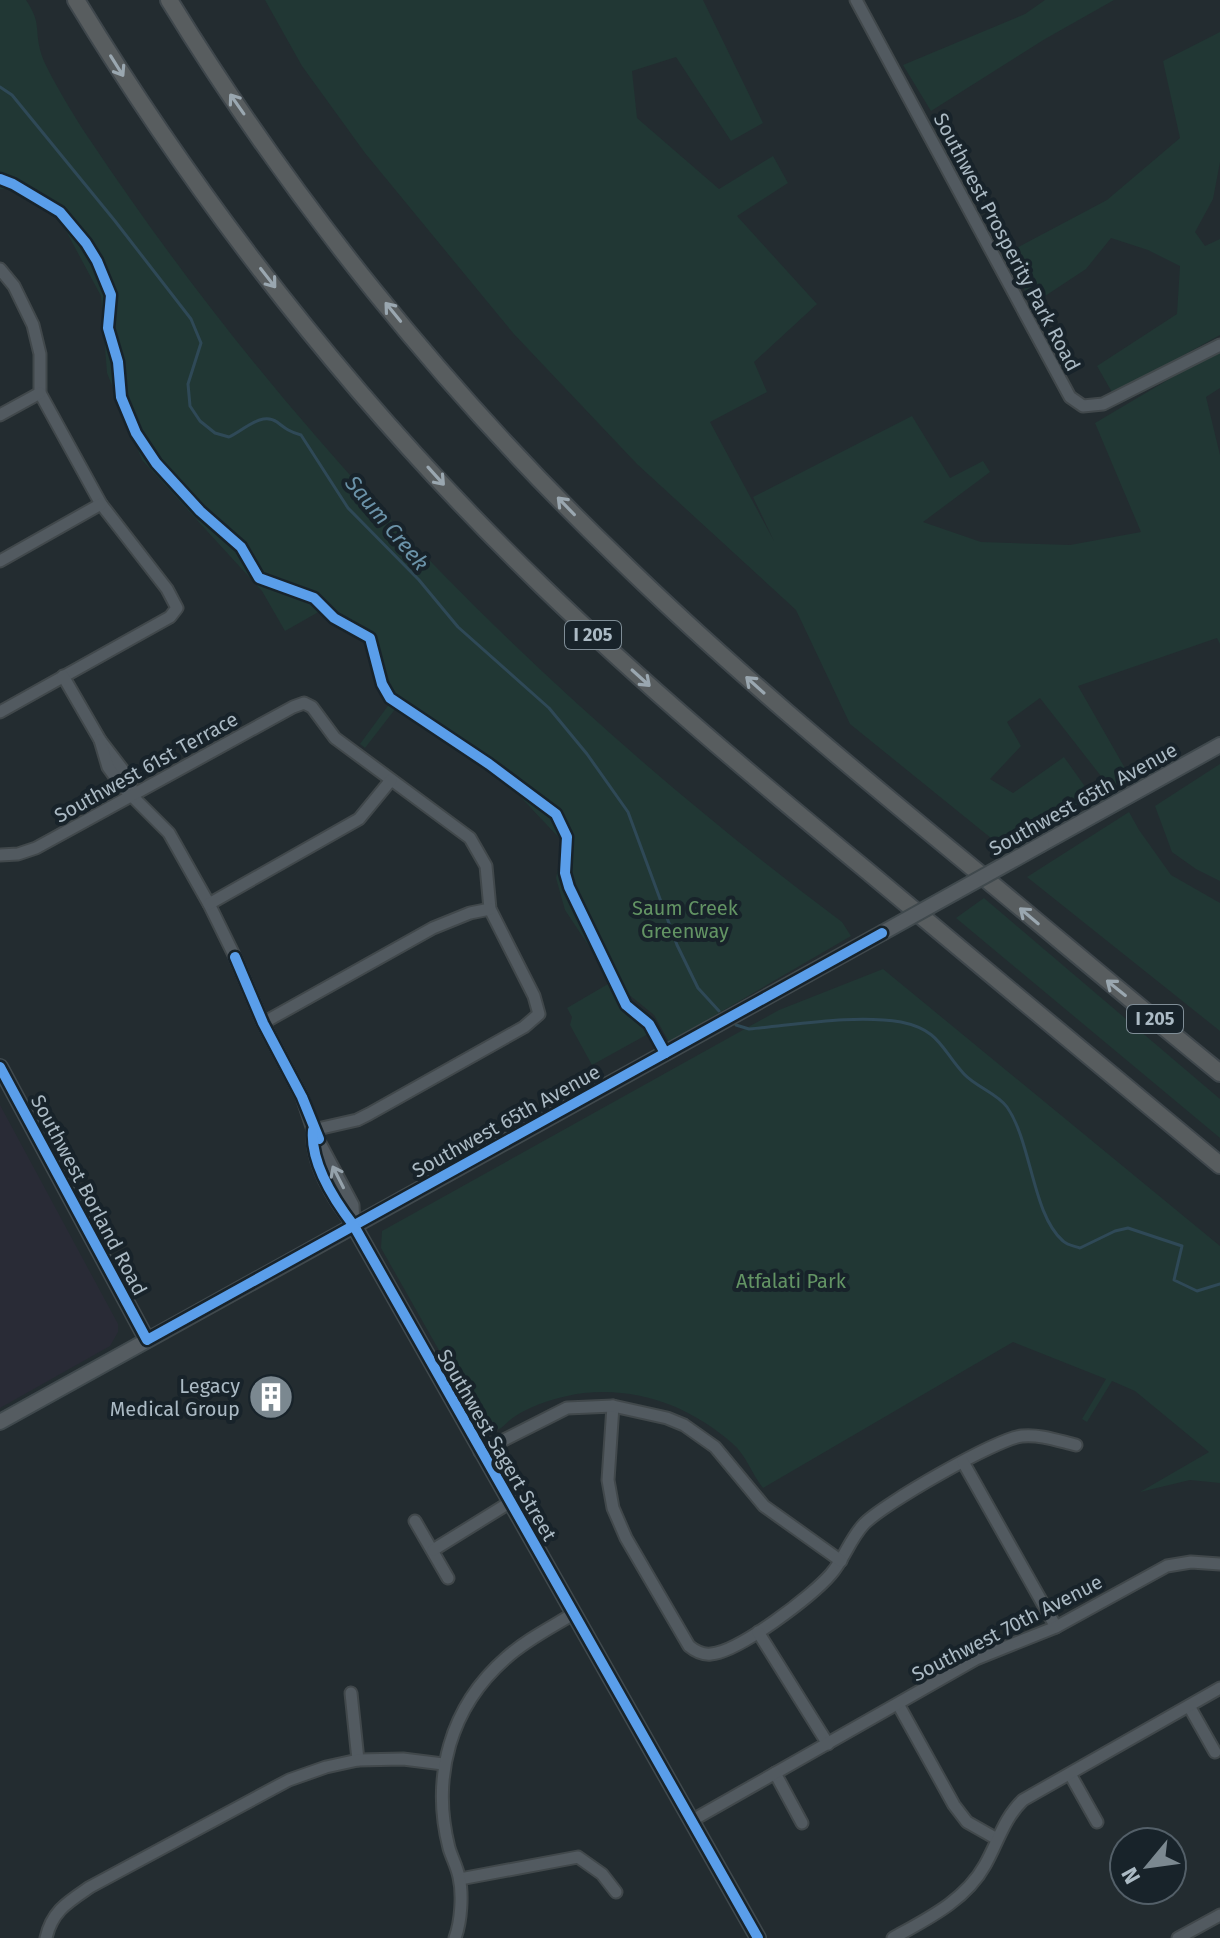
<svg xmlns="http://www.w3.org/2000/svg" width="1220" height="1938" font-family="'Fira Sans',sans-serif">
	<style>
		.medical { fill: #292b36 }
		.green { fill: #213734 }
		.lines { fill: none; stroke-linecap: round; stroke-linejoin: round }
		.stream { stroke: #2f4957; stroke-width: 3 }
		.minor-casing { stroke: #41484b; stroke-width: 15 }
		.major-casing { stroke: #40494d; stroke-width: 18 }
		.highway-casing { stroke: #3f474c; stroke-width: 20 }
		.minor { stroke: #525a60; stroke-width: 11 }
		.major { stroke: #555c61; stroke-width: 14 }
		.highway { stroke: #585d5f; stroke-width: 16 }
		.major-bridge-casing { stroke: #40494d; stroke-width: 18; stroke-linecap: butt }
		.major-bridge { stroke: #555c61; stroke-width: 14 }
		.cycleway-casing { stroke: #18232a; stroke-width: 15 }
		.cycleway { stroke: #5a9eea; stroke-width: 10 }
		.oneway { stroke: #9aa7b0 }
		.oneway2 { stroke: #95a2ab }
		.labels { text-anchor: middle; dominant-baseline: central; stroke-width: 8; stroke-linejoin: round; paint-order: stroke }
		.shield { fill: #18232a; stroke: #7f8d96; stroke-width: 2 }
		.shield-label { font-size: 18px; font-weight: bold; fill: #abbac4 }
		.street-label { font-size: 20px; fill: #abbac4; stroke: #18232a }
		.park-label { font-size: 20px; fill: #639464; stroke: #18232a }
		.poi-label { font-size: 20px; fill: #abbac4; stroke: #18232a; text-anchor: end }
		.water-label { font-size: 22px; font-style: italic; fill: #6b93a9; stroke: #18232a }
	</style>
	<rect width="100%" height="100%" fill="#232c30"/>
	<!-- medical -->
	<path class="medical" d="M0,1105l118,219v8l-8,14 -110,62z"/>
	<!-- green -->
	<g class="green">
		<path d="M0,0h26c16,24 8,28 15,53 4,16 38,71 49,87 204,306 458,562 752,782l9,14 -182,106 -15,-27 -42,-34 -47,-71 -9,-32 8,-35 -51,-54 -89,-65 -28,-16 -31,40 -5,-4 30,-41 -17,-30 -7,-33 -37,-22 -7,-8 -37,21 -23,-40 -120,-131 -35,-87 -6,-77 -43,-80 -17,-7 -33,-20h-8z"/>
		<path d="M265,0h438l60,123 -32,18 -55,-84 -44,14 5,47 82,71 54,-33 15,27 -51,33 80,88 -63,58 13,30 -57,30 64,119 -21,-44 159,-81 38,62 33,-17 7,11 -67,50 58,20 89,3 71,-13 -46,-109 125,-74v39l-14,9 14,58v189l-3,-6 -139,48 52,91 -19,12 -71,-91 -33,24 14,24 -31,33 23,14 51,-36 27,38 -61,41 -28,11 -152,-123 -54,-114 -159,-146 -124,-131 -148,-180 -63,-87z"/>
		<path d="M1045,0h69l-69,39 -114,72 -28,-46 122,-51z"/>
		<path d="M1220,32v130l-7,37 -18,33 10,14 15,-7v96l-107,59 -16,-28 80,-52 3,-48 -32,-16 -37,-12 -25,31 -53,35 -30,-49 104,-55 73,-62 -17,-77z"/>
		<path d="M1220,764v117l-24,-12 -24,-17 -17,-46z"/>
		<path d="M1129,812l10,18 32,45 49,28v128l-193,-154z"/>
		<path d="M984,898l236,201v39l-264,-220z"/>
		<path d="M883,969l337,277v237l-30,-3 -50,12 69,-40 -74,-61 -23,-10 -25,41 -5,-3 24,-40 -93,-37 -250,146c-12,-15 -16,-32 -31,-45 -41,-36 -93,-56 -148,-50 -23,3 -51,11 -70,24 -7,4 -11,12 -20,14 -5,2 -6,0 -11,-3l-102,-180 1,-17 397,-221z"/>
		<path d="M608,984l18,31 17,11 5,8 -56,31 -22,-40 2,-8 -5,-9z"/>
	</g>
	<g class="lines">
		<!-- stream -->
		<g class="stream">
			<path d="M0,87l12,8 103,126 76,98 10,24 -13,41 2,22 10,15 15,12 14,4c15,-7 33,-26 48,-15 9,7 13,10 24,13l47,73 71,72 39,47 91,81 38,46 41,58 49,133 21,43 21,23"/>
			<path d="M736,1025l13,4c46,-4 106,-15 152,-7 39,8 40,27 63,52 12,13 33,19 43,33 25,36 25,107 56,134 4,4 11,5 17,7l35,-17 13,-3 54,18 -8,34 23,11 23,-7"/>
		</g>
		<!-- minor casing -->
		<g class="minor-casing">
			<g id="minor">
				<path d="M856,0l214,397 13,9 20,-2 117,-59"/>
				<path d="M0,269l14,17 19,39 7,29v39l61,111 66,85 10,19 -7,9 -170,95"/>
				<path d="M0,415l40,-22"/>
				<path d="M0,561l101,-57"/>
				<path d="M63,676l37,64 29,38 4,17"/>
				<path d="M100,740l8,27 13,18 48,48 40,71 26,53 28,66 39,74 11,33 40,75 1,21"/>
				<path d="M0,855l18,-1 18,-6 257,-141 11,-4 8,4 23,31 135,100 16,28 4,43 44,87 5,18 -15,13 -155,87 -12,6 -44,10"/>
				<path d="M209,904l150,-85 32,-39"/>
				<path d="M263,1023l170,-95 37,-15 20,-4"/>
				<path d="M313,1130c-3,33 21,71 41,96"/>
				<path d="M613,1406l-5,74 5,28 13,30 63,108c6,5 13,9 22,8 28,-2 101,-58 120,-80 13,-15 19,-35 33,-50 19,-20 132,-85 158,-88 18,-2 37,5 54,9"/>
				<path d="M480,1452l87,-44 46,-2 54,12 17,7 31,22 49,59 77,55"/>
				<path d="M963,1462l93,165"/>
				<path d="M415,1521l33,57"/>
				<path d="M433,1550l76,-47"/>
				<path d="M758,1632l70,112"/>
				<path d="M351,1693l7,67"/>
				<path d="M898,1704l56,101 13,17 30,17"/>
				<path d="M1189,1706l26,46"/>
				<path d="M775,1773l27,50"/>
				<path d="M1070,1774l27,48"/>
				<path d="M691,1821l285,-162 80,-32 111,-61 24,-4 29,2"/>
				<path d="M460,1879l118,-22 24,17 14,18"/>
				<path d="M46,1938c6,-27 22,-36 44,-51l199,-107 37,-13 32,-7 45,-1 40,5"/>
				<path d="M455,1938c6,-16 8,-44 4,-61 -2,-10 -7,-19 -10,-29 -18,-71 1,-141 57,-190 20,-18 44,-30 67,-44"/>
				<path d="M893,1938c34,-19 72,-37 92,-73 13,-23 19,-47 38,-65l197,-112"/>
				<path d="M1178,1938l42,-23"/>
			</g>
		</g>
		<!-- major casing -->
		<g class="major-casing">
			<g id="major">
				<path d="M1042,844l178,-99"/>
				<path d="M0,1067l147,273"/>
				<path d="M354,1226l404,712"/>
				<path d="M0,1422l882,-489"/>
			</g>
		</g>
		<!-- highway casing -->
		<g class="highway-casing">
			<g id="highway">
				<path d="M76,0c130,214 287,412 466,586 103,100 213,192 323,283 118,99 237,198 355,296"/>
				<path d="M169,0c123,201 276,391 446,555 110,108 229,207 348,305 86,71 171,143 257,213"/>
			</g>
		</g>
		<!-- minor -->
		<use href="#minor" class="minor"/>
		<!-- major -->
		<use href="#major" class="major"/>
		<!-- highway -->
		<use href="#highway" class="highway"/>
		<!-- major-bridge casing -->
		<g class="major-bridge-casing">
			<path id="major-bridge" d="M882,933l160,-89"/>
		</g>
		<!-- major-bridge -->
		<use href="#major-bridge" class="major-bridge"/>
		<!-- cycleway casing -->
		<g class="cycleway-casing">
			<g id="cycleway">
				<path d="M0,179l13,5 47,28 26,31 11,18 14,34 -3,33 10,34 3,35 15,36 20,30 44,48 41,36 18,31 55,20 20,20 36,20 12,46 8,14 99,66 67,50 11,23 -2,36 4,14 57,118 23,19 16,29"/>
				<path d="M235,957l28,66 39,74 17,42"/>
				<path d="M0,1067l147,273 735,-407"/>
				<path d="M313,1130c-3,33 21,70 41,96l404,712"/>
			</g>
		</g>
		<!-- cycleway -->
		<use href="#cycleway" class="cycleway"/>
	</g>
	<!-- one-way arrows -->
	<defs><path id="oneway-shaft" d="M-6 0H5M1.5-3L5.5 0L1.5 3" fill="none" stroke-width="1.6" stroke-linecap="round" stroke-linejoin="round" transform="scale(2)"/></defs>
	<g class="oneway">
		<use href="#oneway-shaft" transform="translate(117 66) rotate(58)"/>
		<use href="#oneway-shaft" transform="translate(237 104) rotate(-125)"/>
		<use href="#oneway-shaft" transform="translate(268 278) rotate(52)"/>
		<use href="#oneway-shaft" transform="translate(393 312) rotate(-129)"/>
		<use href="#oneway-shaft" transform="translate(436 476) rotate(48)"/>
		<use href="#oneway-shaft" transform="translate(566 506) rotate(-134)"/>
		<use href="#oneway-shaft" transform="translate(641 678) rotate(42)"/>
		<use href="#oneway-shaft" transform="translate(755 685) rotate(-138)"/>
		<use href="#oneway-shaft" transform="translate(1029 916) rotate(-140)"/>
		<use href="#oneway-shaft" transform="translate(1116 988) rotate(-141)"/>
	</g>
	<use class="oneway2" href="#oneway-shaft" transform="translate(338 1177) rotate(-117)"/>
	<!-- icons -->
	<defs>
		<g id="building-disc" transform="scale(2.3)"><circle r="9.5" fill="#7b8890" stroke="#18232a"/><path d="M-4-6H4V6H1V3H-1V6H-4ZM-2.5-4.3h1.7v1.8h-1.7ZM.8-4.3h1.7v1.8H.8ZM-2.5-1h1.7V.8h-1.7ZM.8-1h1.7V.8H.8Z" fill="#fff"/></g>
	</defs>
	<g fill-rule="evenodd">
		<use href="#building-disc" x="271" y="1397"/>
	</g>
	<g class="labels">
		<!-- shield labels -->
		<g class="shield">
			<rect x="565" y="621" width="56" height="28" rx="6"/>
			<rect x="1127" y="1005" width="56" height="28" rx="6"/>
		</g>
		<g class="shield-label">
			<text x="593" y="635">I 205</text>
			<text x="1155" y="1019">I 205</text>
		</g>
		<!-- street labels -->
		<g class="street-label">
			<text transform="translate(1007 242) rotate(62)">Southwest Prosperity Park Road</text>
			<text transform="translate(146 767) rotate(-29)">Southwest 61st Terrace</text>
			<text transform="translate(1083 799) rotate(-29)">Southwest 65th Avenue</text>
			<text transform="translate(506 1121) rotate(-29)">Southwest 65th Avenue</text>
			<text transform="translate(89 1195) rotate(62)">Southwest Borland Road</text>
			<text transform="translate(497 1445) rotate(60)">Southwest Sagert Street</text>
			<text transform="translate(1007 1628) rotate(-27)">Southwest 70th Avenue</text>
		</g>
		<!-- park labels -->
		<g class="park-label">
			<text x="685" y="908">Saum Creek<tspan x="685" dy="23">Greenway</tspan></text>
			<text x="791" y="1281">Atfalati Park</text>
		</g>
		<!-- poi labels -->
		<g class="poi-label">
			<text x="240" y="1386">Legacy<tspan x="240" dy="23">Medical Group</tspan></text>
		</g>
		<!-- water labels -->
		<g class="water-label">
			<text transform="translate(387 523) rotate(50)">Saum Creek</text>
		</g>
	</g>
	<!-- north arrow -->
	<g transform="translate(1148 1866) rotate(241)"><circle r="38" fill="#18232a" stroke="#535f68" stroke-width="2"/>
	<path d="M0-6L14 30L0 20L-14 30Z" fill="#7b8890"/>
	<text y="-12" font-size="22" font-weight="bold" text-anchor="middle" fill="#abbac4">N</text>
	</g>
</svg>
